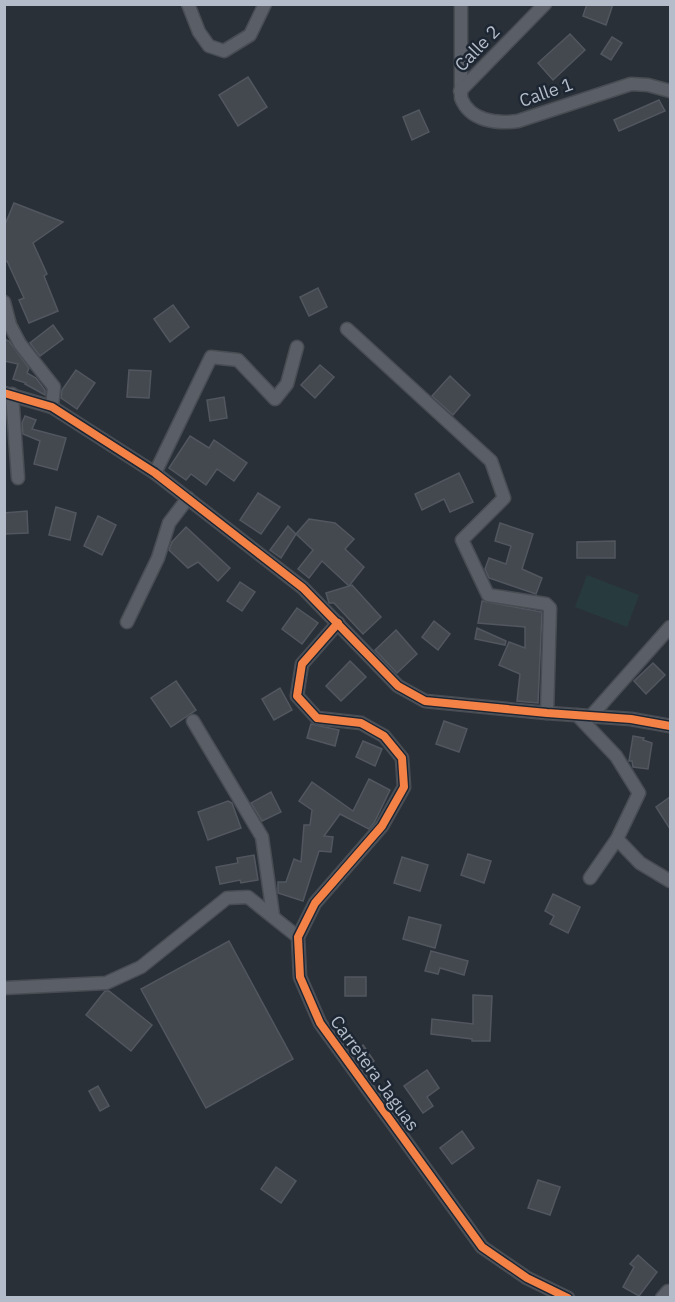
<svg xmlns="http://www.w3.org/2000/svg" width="675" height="1302" font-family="'IBM Plex Sans',sans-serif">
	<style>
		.green { fill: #273a3e }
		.building { fill: #444950; stroke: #52575f; stroke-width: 1.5 }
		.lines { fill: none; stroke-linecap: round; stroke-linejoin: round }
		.minor-casing { stroke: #484c53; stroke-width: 15 }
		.minor { stroke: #5a5e66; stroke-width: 12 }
		.cycleway-casing { stroke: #1d2633; stroke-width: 11 }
		.cycleway { stroke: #f48246; stroke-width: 8 }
		.labels { text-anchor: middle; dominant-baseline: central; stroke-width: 5; stroke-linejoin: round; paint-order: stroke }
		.street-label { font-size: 18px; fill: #b4bcc9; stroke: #1d2633 }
	</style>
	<rect width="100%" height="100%" fill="#2a3038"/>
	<!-- green -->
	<path class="green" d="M587,575l52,20 -12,32 -52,-20z"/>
	<!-- building -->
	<g class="building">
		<path d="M587,4h26l-7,21 -23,-9z"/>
		<path d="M570,34l15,16 -32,30 -15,-17z"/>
		<path d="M612,37l10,6 -11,17 -10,-6z"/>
		<path d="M248,77l19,30 -29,19 -19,-31z"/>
		<path d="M659,100l6,11 -46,20 -5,-11z"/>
		<path d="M419,110l10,22 -17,8 -9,-23z"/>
		<path d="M14,203l49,19 -30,21 14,31 -3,2 14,35 -29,12 -10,-23 5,-2 -17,-37 -3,2v-36z"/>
		<path d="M318,288l9,19 -18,9 -9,-19z"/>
		<path d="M173,305l16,22 -19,15 -16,-23z"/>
		<path d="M53,325l10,14 -23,17 -10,-13z"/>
		<path d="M4,339l5,2 20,27 -2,5 9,5 9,12v5l-20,-11 1,-1 -13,-4 5,-15 -14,-3z"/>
		<path d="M320,365l14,12 -19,21 -14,-13z"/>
		<path d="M76,370l19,13 -18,26 -16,-11 1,-8z"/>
		<path d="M129,370l22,1 -2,27 -22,-1z"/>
		<path d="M450,376l20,19 -17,20 -21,-19z"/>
		<path d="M224,397l3,21 -17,3 -3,-21z"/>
		<path d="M25,416l11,4 -4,9 34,9 -9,32 -23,-6 6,-23 -17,-7 -1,-11z"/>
		<path d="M190,436l19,12 5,-8 33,23 -13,18 -17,-12 -11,16 -15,-11 -5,6 -17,-12z"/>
		<path d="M459,473l14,29 -23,10 -6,-13 -22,11 -7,-16z"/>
		<path d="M258,493l22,14 -19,27 -21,-14z"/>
		<path d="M56,507l20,6 -6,27 -21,-5z"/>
		<path d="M27,511l1,22 -24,1v-21z"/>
		<path d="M98,516l18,9 -14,30 -18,-9z"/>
		<path d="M309,519l26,4 19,16 -9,10 19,18 -15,19 -27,-25 -13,17 -11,-9 15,-19 -17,-16z"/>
		<path d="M500,523l33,11 -11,35 20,9 -6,16 -47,-16 -4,-9 4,-11 17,6 5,-18 -16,-5z"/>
		<path d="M288,526l8,8 -15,24 -11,-8z"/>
		<path d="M186,527l44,41 -12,13 -20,-19 -10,6 -19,-18 3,-8z"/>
		<path d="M615,541v17h-38v-16z"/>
		<path d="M240,582l15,10 -13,19 -15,-10z"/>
		<path d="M352,585l29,32 -18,17 -29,-31h-5l-3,-10z"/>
		<path d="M482,601l60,11 -4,91 -21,-2 3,-27 -21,-9 10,-23 16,6v-21l-47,-4z"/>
		<path d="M297,608l21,15 -16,21 -20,-15z"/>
		<path d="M434,621l16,13 -12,16 -16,-13z"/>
		<path d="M477,628l29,13 -1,4 -30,-6z"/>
		<path d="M396,630l21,24 -20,19 -22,-23z"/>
		<path d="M350,661l16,16 -25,24 -15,-15z"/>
		<path d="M653,663l12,12 -19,19 -12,-13z"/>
		<path d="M176,681l20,29 -25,17 -20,-29z"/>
		<path d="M280,688l12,22 -18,10 -12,-21z"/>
		<path d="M444,721l23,8 -8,23 -23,-8z"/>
		<path d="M311,724l28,6 -4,16 -28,-8z"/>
		<path d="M633,736l11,2 -1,2 9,3 -4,26 -15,-2 -1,-6h-3z"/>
		<path d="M363,741l19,8 -7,17 -19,-9z"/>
		<path d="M369,779l21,11 -16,33 -5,6 -29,-15 -16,22 9,1 -2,15 -12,-1 -16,50 -25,-8v-11h8l8,-23 7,3 3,-37h6l2,-15 -13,-9 13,-19 41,29z"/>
		<path d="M271,792l10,20 -19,9 -11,-18z"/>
		<path d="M670,797v32l-14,-22z"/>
		<path d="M228,801l4,2 9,25 -33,12 -10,-28z"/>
		<path d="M468,854l23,7 -7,22 -23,-8z"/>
		<path d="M254,855l4,25 -17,3 -1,-3 -20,4 -4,-17 22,-4 -1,-5z"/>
		<path d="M402,857l26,8 -8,26 -26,-8z"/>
		<path d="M553,894l27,13 -12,26 -18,-9 4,-8 -9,-5z"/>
		<path d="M409,917l32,8 -6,23 -32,-9z"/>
		<path d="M229,941l64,118 -87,49 -65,-119z"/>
		<path d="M431,951l37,10 -4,14 -24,-7 -2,6 -13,-3z"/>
		<rect x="345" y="977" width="21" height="19"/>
		<path d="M105,991h4l43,34 -21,26 -45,-36z"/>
		<path d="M473,995l19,1 -2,45h-18v-2l-41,-5 1,-15 41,5z"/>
		<path d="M363,1045l11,16 -9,6 -11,-15z"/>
		<path d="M427,1070l12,18 -12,9 6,9 -10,7 -19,-27z"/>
		<path d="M98,1086l11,20 -9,5 -11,-20z"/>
		<path d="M462,1131l12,17 -22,16 -12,-16z"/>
		<path d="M276,1167l20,14 -15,22 -20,-14z"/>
		<path d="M538,1180l22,7 -10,28 -22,-7z"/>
		<path d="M638,1255l19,17 -18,24 -16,-9 11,-20 -4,-3z"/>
	</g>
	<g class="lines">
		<!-- minor casing -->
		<g class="minor-casing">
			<g id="minor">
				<path d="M188,4l11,28 10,14 15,5 26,-16 15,-31"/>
				<path d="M461,4v94c9,23 35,26 57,23l113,-37 17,1 22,6"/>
				<path d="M460,91l85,-87"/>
				<path d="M4,302l6,23 10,19 34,43 -2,20"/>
				<path d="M347,329l144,132 13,37 -42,42 26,55 58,9 4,4 -3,105"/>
				<path d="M4,393l48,14 103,66 148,115 95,98 27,15 122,12 84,6 39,7"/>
				<path d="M12,394l6,84"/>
				<path d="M155,473l56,-116 27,3 37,39 12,-15 10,-37"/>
				<path d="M127,622l31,-64 11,-35 19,-25"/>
				<path d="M338,623l-36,41 -5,32 20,22 44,5 23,13 18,22 2,29 -22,39 -67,77 -17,34 2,40 20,46 162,224 45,31 41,20"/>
				<path d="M577,715l39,41 23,37 -22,46 -27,39"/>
				<path d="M591,716l79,-89"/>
				<path d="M193,721l69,116 11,78"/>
				<path d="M617,839l23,24 30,18"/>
				<path d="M4,988l102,-5 35,-16 86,-69 21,-1 50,40"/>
				<path d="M662,1298l6,-7h2"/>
			</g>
		</g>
		<!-- minor -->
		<use href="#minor" class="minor"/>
		<!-- cycleway casing -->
		<g class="cycleway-casing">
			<g id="cycleway">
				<path d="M4,393l48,14 103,66 148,115 95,98 27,15 122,12 84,6 39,7"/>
				<path d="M338,623l-36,41 -5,32 20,22 44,5 23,13 18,22 2,29 -22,39 -67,77 -17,34 2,40 20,46 162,224 45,31 41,20"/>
			</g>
		</g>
		<!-- cycleway -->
		<use href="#cycleway" class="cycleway"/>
	</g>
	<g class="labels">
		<!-- street labels -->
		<g class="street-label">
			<text transform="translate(477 48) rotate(-46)">Calle 2</text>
			<text transform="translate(546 92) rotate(-19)">Calle 1</text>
			<text transform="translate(375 1073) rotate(54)">Carretera Jaguas</text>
		</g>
	</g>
	<!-- border -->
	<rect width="675" height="1302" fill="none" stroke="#b4bcc9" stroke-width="12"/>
</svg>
